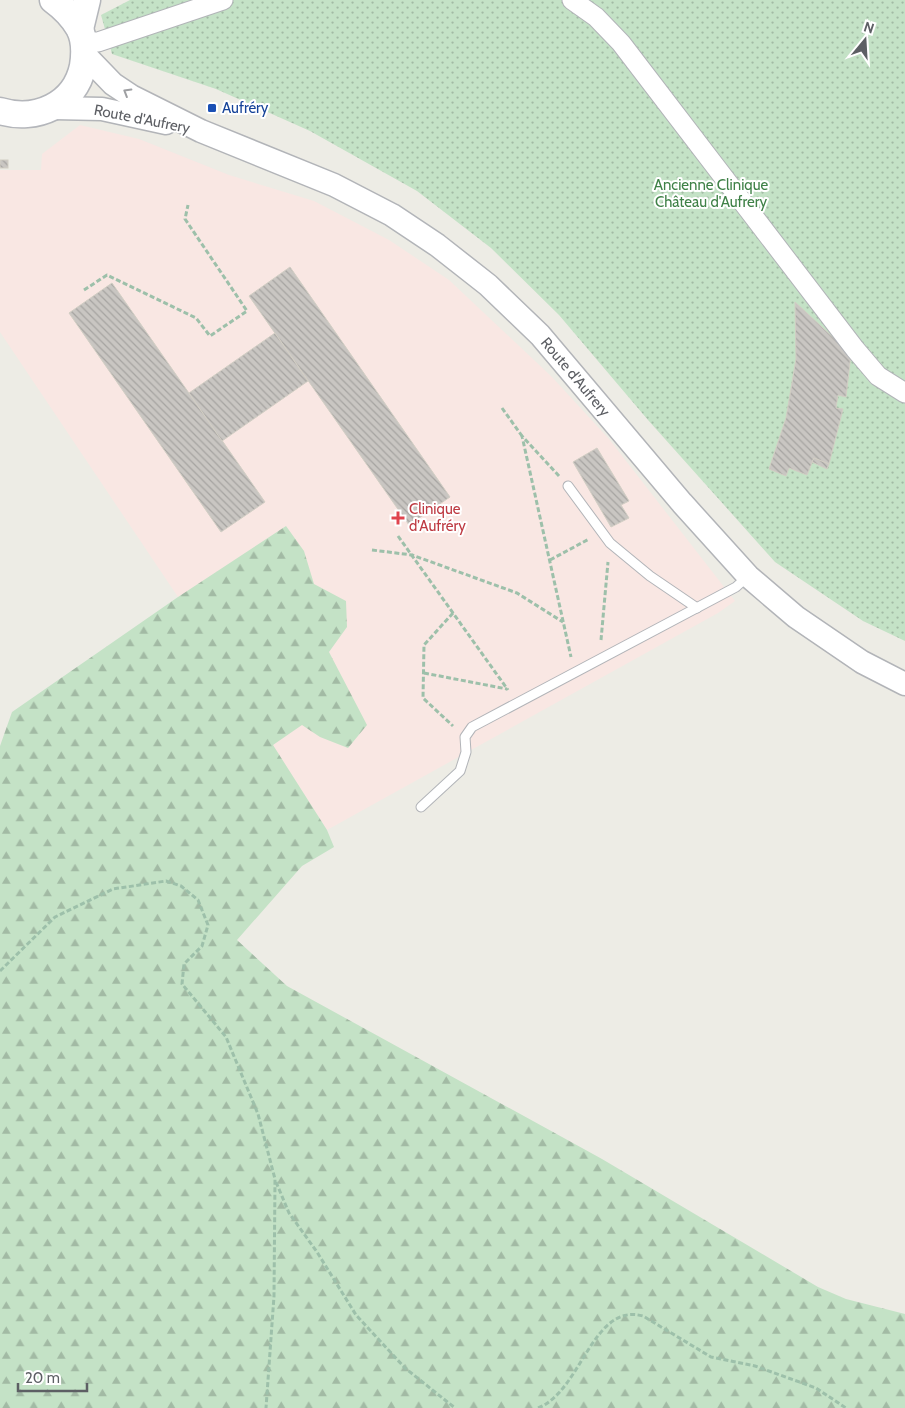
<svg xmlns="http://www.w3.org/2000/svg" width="905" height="1408" font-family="Cabin,sans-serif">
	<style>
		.medical { fill: #f9e7e3 }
		.forest { fill: url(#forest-firs) }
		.park { fill: url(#park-dots) }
		.building { fill: url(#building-back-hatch); stroke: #d2cec4 }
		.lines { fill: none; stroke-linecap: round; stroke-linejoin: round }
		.service-casing { stroke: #b2b4b8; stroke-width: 11 }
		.minor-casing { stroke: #b2b4b8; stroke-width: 21 }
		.tertiary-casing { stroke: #b2b4b8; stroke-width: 25 }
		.secondary-casing { stroke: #b4b6bb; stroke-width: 29 }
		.path { stroke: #9dc0aa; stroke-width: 3; stroke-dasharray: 5 2.5; stroke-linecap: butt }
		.service { stroke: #fff; stroke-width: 9 }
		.minor { stroke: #fff; stroke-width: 19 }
		.tertiary { stroke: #fff; stroke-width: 22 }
		.secondary { stroke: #fff; stroke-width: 26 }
		.oneway { stroke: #9e9fa2 }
		.transit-dot { fill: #1a4fb4; stroke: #fff; stroke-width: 2 }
		.health-dot { fill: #e0444e; stroke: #fff; stroke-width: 2 }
		.labels { text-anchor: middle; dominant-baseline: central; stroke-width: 4; stroke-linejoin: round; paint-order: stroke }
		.transit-label { font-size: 15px; fill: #164399; stroke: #fff; text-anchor: start }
		.street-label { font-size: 15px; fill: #5d5f64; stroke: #fff }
		.park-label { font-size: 15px; fill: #3f8147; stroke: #fff }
		.health-label { font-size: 15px; fill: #be3a42; stroke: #fff; text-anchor: start }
	</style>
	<defs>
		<pattern id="forest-firs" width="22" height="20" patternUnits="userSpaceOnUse" patternTransform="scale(1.25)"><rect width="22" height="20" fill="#c4e2c6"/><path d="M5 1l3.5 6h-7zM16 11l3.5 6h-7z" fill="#a2baa4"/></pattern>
		<pattern id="park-dots" width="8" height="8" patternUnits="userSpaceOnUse" patternTransform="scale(1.25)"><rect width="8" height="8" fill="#c4e2c6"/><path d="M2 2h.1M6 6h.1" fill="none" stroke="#a2baa4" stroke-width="1.8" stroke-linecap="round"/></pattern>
		<pattern id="building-back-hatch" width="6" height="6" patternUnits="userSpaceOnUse" patternTransform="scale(1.25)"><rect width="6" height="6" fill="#c9c6c2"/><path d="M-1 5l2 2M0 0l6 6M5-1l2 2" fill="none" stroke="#a6a4a1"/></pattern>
	</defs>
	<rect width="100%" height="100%" fill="#edece5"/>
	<!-- medical -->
	<path class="medical" d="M80,125l59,14 90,36 85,26 75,39 60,40 103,97 57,62 126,162 -17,12 -391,217 -149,-233 -178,-265v-162h41l1,-16z"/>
	<!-- forest -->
	<path class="forest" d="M286,526l18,25 10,33 32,17 1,26 -18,25 38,73 -19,23 -28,-11 -18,-12 -29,20 54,85 7,17 -32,19 -65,74 50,46 315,173 216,128 28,12 59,15v94h-905v-662l12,-34 166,-115z"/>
	<!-- park -->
	<path class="park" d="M130,0h775v641l-42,-20 -88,-59 -127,-142 -89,-105 -68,-67 -74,-57 -107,-60 -94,-42 -104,-35 -11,-39z"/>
	<!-- building -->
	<g class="building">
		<rect x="0" y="160" width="8" height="8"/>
		<path d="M290,267l160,230 -41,28 -160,-229z"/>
		<path d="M112,283l153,219 -44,30 -152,-219z"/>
		<path d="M795,302l56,52 -5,43 -8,-2 -2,13 7,1 -14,55 -15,-6 -7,17 -18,-7 -3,8 -17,-7 17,-51 10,-59z"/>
		<path d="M275,333l33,48 -86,60 -33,-48z"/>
		<path d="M597,448l32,53 -8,4 8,13 -18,9 -38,-65z"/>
		<path d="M814,458l15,6 -2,5 -15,-7z"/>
	</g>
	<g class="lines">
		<!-- service casing -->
		<g class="service-casing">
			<g id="service">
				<path d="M568,486l42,57 40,33 47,32"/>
				<path d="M421,807l39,-36 6,-19 -1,-15 7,-10 264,-140 12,-11"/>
			</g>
		</g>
		<!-- minor casing -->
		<g class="minor-casing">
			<g id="minor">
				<path d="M572,0l24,17 25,26 234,306 23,27 27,17"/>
				<path d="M84,42h14l125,-42"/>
			</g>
		</g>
		<!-- tertiary casing -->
		<g class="tertiary-casing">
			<g id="tertiary">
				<path id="s1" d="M85,55l28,29 18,12 70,35 133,54 58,30 45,30 51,40 52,50 142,168 66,73 48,41 66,45 43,22"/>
				<path d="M54,108l48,1 64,14"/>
			</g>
		</g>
		<!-- secondary casing -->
		<g class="secondary-casing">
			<g id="secondary">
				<path d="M80,29l7,-29"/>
				<path d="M0,111c36,11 75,-6 83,-45 2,-13 2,-27 -4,-38 -7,-12 -15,-20 -26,-28"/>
			</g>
		</g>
		<!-- path -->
		<g class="path">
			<path d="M84,290l23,-15 89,43 14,18 37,-25 -62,-92 3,-14"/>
			<path d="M502,408l20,28"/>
			<path d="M559,476l-37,-40 49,221"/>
			<path d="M398,536l110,154"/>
			<path d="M372,550l40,5 105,38 46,29"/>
			<path d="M550,560l39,-21"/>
			<path d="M453,613l-29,32 -1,53 30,28"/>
			<path d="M601,640l7,-78"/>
			<path d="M424,673l83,16"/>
			<path d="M0,971l55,-54 58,-28 53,-8 15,5 17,14 10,25 -6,21 -18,18 -2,20 44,53 32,77 17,65 -1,117 -8,112"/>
			<path d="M276,1182l13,31 28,39 39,63 49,53 50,40"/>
			<path d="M538,1408c44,-17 54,-106 105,-92l68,41 44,9 61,22 30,20"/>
		</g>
		<!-- service -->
		<use href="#service" class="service"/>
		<!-- minor -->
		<use href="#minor" class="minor"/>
		<!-- tertiary -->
		<use href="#tertiary" class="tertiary"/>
		<!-- secondary -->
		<use href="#secondary" class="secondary"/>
	</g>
	<!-- one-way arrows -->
	<defs><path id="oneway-chevron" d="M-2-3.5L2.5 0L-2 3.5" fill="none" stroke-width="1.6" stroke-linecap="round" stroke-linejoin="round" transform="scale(1.25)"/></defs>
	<use class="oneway" href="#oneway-chevron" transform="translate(127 92) rotate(-149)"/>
	<!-- markers -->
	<rect class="transit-dot" x="207" y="103" width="10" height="10" rx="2.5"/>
	<path class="health-dot" d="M395.5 510.5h5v5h5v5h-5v5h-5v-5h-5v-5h5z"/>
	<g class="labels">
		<!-- transit labels -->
		<g class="transit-label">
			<text x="222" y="108">Aufréry</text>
		</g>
		<!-- street labels -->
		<g class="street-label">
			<text transform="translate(142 119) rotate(11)">Route d'Aufrery</text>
			<text stroke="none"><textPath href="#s1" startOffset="595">Route d'Aufrery</textPath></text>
		</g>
		<!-- park labels -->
		<g class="park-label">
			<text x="711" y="185">Ancienne Clinique<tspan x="711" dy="17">Château d'Aufrery</tspan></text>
		</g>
		<!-- health labels -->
		<g class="health-label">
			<text x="409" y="509">Clinique<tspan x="409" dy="17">d’Aufréry</tspan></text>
		</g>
	</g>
	<!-- north arrow -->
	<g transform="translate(865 40) rotate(18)" stroke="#ffffff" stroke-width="4" paint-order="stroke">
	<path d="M0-4L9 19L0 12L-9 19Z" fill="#5d5f64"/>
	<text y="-8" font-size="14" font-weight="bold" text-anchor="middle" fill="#5d5f64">N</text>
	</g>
	<!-- scale -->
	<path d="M18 1383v8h69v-8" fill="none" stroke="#5d5f64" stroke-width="2.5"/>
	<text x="25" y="1383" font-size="15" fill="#5d5f64" stroke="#ffffff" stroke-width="4" paint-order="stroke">20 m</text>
</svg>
